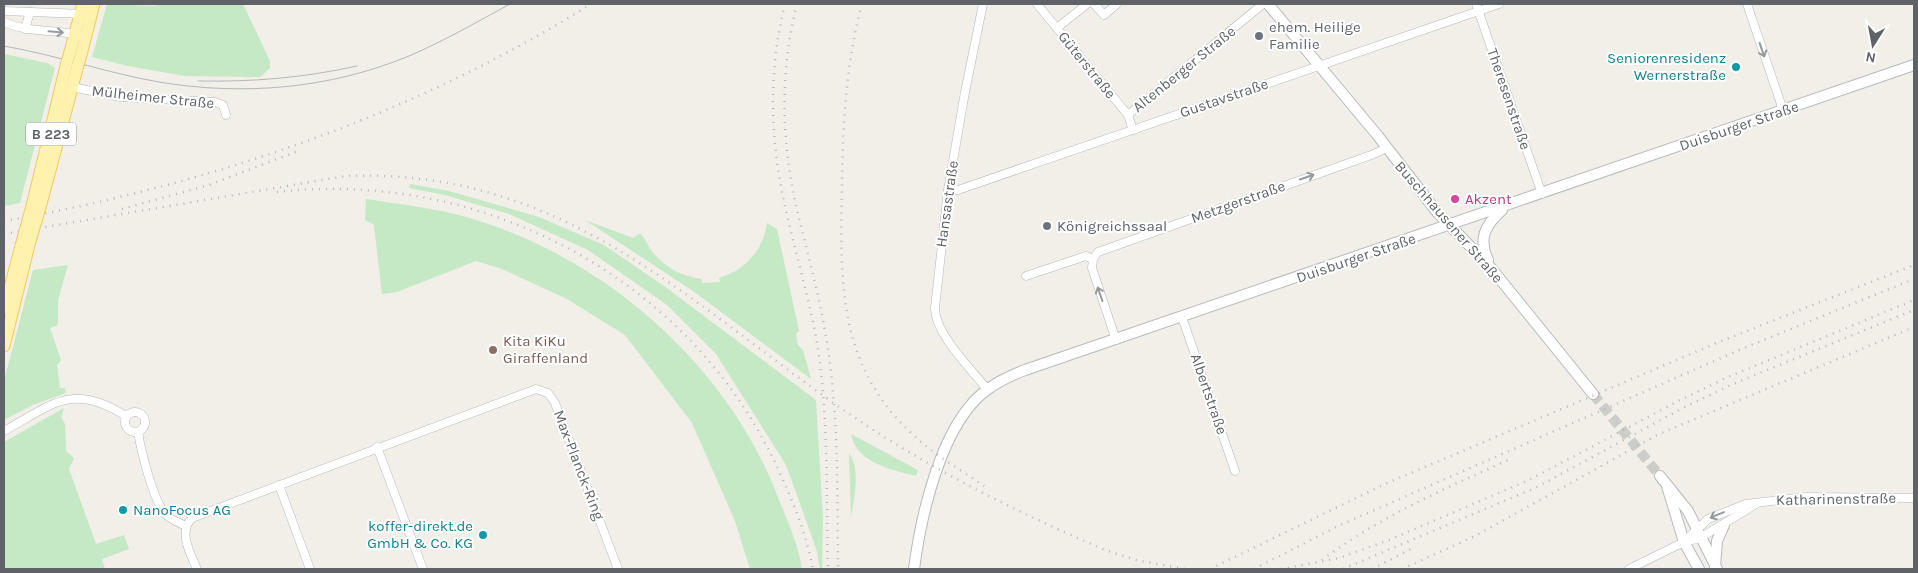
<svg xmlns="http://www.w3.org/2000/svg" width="1918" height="573" font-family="Karla,sans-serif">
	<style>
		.green { fill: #c5e8c5 }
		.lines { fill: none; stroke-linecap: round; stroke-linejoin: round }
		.secondary-tunnel { stroke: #ccccc8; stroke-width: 10; stroke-dasharray: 10 5; stroke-linecap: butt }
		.street-casing { stroke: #b5b8bc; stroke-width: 9 }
		.secondary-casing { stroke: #b6babf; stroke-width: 12 }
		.primary-casing { stroke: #f2c960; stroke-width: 13 }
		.street { stroke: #fff; stroke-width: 8 }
		.secondary { stroke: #fff; stroke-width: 10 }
		.primary { stroke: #fff2af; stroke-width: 11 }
		.tram { stroke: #b6b7b8; stroke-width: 1 }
		.rail { stroke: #b6b7b8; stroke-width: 2.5; stroke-dasharray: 1 6; stroke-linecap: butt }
		.primary-bridge-casing { stroke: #f2c960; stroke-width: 13; stroke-linecap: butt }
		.primary-bridge { stroke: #fff2af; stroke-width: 11 }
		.oneway { stroke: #979a9d }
		.worship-dot { fill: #6b7280; stroke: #fff; stroke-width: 2 }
		.culture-dot { fill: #0f9aa8; stroke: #fff; stroke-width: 2 }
		.hotel-dot { fill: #d1479c; stroke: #fff; stroke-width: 2 }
		.education-dot { fill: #8d6e63; stroke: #fff; stroke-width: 2 }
		.labels { text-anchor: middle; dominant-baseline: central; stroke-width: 4; stroke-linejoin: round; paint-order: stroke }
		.shield { fill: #fff; stroke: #8f9295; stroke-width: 1 }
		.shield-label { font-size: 14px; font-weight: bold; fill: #5f6368 }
		.worship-label { font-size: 15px; fill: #5b616d; stroke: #fff; text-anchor: start }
		.culture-label { font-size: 15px; fill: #0d838f; stroke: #fff; text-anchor: end }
		.street-label { font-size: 15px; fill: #5f6368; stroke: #fff }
		.hotel-label { font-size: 15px; fill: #b23c85; stroke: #fff; text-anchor: start }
		.education-label { font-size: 15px; fill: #785e54; stroke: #fff; text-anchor: start }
	</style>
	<rect width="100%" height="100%" fill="#f1efe8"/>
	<!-- green -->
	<g class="green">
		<path d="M107,4l48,2 3,-2h85l27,57v7l-10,9 -75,-1 -57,-10 -36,-9z"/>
		<path d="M4,54l43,9 8,5 -35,135 -16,3z"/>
		<path d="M410,184l39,7 90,26 65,28 60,41 152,114 7,119 -1,50h-2l-3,-18 -31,-86 -70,-111 -49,-49 -79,-55 -79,-36 -64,-19 -36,-7z"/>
		<path d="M366,199c33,5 68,9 100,18 134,38 255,142 308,270 9,24 25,57 28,82h-52l-15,-48 -43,-98 -67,-88 -58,-36 -65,-30 -26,-8 -79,31 -15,2 -8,-69 -9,-5z"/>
		<path d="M585,220l48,18 7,-5c5,5 7,11 11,17 13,17 29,26 51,29v4l18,-1 -1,-4c26,-8 44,-27 48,-55l10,6 22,102 -3,3 2,11 5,5 8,29 -118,-88z"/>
		<path d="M68,265l-10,35v25l-8,3 11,32 -4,5 3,23h5l1,5 -33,12 -29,15v-39l29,-111z"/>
		<path d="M64,408l-3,9 4,7 1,27 8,7 -5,11 27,75 28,-9 5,14 -27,10 3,10h-101v-127z"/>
		<path d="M851,434l67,36 -2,6c-24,-6 -61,-14 -65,-42z"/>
		<path d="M849,453c12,19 5,44 2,65z"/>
	</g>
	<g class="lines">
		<!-- secondary-tunnel -->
		<path class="secondary-tunnel" d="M1593,394l67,82"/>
		<!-- street casing -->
		<g class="street-casing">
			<g id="street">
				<path d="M983,4l-18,88 -17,98 -13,118c0,26 36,61 52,81"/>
				<path d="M1037,4l91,111 5,15"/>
				<path d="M1094,4l10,11 13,-11"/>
				<path d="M1476,4l66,190"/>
				<path d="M1747,4l36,106"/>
				<path d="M4,11l80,3"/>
				<path d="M4,22c24,11 49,7 74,13"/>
				<path d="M1057,28l30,-24"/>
				<path d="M25,29l5,-17"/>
				<path d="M72,87l49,10 94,5 8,3 3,10"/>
				<path d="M1128,115l135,-111"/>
				<path d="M948,190h10l541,-186"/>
				<path d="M1026,276l60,-20 7,3"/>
				<path d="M1182,317l53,154"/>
				<path d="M1116,340l-24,-72 1,-9 5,-7 276,-98 12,-6"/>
				<circle cx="135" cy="422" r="10"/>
				<path d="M4,431c49,-27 68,-49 122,-15"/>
				<path d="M138,432c3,19 15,67 27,82 5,5 14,9 21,12"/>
				<path d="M377,447l46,122"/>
				<path d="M279,485l31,84"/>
				<path d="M1684,542l16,-4 56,-34"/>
				<path d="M197,569c-7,-16 -19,-37 -5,-51l344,-129 12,4 7,10 63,166"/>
				<path d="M1629,569l55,-27 24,-23 38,-15 60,-7 108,1"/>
			</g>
		</g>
		<!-- secondary casing -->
		<g class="secondary-casing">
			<g id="secondary">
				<path d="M1268,4l110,132 59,76 54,56 102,126"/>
				<path d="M1488,260c-10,-21 -3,-35 14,-50"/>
				<path d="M1660,476l28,35 29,58"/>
				<path d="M1667,486l17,56 15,27"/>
				<path d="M1715,566l2,-25 7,-16"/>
				<path d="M914,569c7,-53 27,-147 74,-180 11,-8 24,-14 37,-19l889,-305"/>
			</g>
		</g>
		<!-- primary casing -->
		<g class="primary-casing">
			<g id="primary">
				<path d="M70,52l13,-48"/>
				<path d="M81,55l13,-51"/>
				<path d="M41,204l37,-139"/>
				<path d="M32,206l35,-144"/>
				<path d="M4,310l17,-64"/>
				<path d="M4,346l25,-101"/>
			</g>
		</g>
		<!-- street -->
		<use href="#street" class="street"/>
		<!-- secondary -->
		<use href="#secondary" class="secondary"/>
		<!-- primary -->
		<use href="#primary" class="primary"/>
		<!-- tram -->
		<g class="tram">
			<path d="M4,46c52,9 103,27 155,36 84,14 170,7 250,-26 35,-15 68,-34 101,-52"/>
			<path d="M198,81c54,1 105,-3 159,-15"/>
		</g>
		<!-- rail -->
		<g class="rail">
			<path d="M785,4c-17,67 -15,135 0,202 10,46 24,91 32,137 12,74 9,151 11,226"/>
			<path d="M797,4c-17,67 -16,134 -1,202 11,46 24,91 31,137 12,75 10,151 11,226"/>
			<path d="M862,4c-16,59 -19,119 -20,179 -2,108 -5,194 89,267 17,13 36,24 53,36"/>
			<path d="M277,192c211,-24 422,92 506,288 13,29 24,58 30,89"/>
			<path d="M122,209l87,-24 89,-34"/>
			<path d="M4,221c205,-36 410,-106 587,-217"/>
			<path d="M4,234l342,-58c213,-8 335,120 496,233 82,57 172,102 263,141l31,10 49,9"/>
			<path d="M1322,560c59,-44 124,-72 191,-102"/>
			<path d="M1210,569l175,-85 334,-142 195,-77"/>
			<path d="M1254,569l84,-43 406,-178 170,-69"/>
			<path d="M1281,569l58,-11 50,-18 140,-60 151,-80 48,-23 186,-77"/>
			<path d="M1343,569l192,-81 150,-81 48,-23 181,-74"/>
			<path d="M1372,569l39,-20"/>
			<path d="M1402,569l73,-33 184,-102 255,-107"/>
		</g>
		<!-- primary-bridge casing -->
		<g class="primary-bridge-casing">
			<g id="primary-bridge">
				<path d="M67,62l3,-10"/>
				<path d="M78,65l3,-10"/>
				<path d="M29,245l12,-41"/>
				<path d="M21,246l11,-40"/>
			</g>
		</g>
		<!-- primary-bridge -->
		<use href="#primary-bridge" class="primary-bridge"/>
	</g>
	<!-- one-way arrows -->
	<defs><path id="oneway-shaft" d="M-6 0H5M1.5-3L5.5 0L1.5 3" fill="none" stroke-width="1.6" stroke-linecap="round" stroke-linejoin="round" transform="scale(1.25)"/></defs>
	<g class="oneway">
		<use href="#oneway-shaft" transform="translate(56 32) rotate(5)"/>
		<use href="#oneway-shaft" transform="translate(1762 50) rotate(71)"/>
		<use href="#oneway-shaft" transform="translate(1307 177) rotate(-19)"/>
		<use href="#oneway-shaft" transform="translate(1100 294) rotate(-109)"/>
		<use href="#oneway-shaft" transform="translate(1717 515) rotate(157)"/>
	</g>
	<!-- markers -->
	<g class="worship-dot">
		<circle cx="1259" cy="36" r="5"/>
		<circle cx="1047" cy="226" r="5"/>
	</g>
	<g class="culture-dot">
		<circle cx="1736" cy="67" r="5"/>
		<circle cx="123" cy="510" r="5"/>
		<circle cx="483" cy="535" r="5"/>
	</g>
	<circle class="hotel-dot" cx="1455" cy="199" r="5"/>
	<circle class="education-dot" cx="493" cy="350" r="5"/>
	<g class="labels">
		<!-- shield labels -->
		<rect class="shield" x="26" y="122.5" width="50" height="23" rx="4"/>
		<g class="shield-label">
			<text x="51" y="134">B 223</text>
		</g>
		<!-- worship labels -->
		<g class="worship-label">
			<text x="1269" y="27">ehem. Heilige<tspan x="1269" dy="17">Familie</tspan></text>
			<text x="1057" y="226">Königreichssaal</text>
		</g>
		<!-- culture labels -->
		<g class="culture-label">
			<text x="1726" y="58">Seniorenresidenz<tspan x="1726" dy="17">Wernerstraße</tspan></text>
			<text x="133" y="510" text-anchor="start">NanoFocus AG</text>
			<text x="473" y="526">koffer-direkt.de<tspan x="473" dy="17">GmbH &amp; Co. KG</tspan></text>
		</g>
		<!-- street labels -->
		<g class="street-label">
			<text transform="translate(1087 65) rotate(51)">Güterstraße</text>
			<text transform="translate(1184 69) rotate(-39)">Altenberger Straße</text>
			<text transform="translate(153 97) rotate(6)">Mülheimer Straße</text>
			<text transform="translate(1224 98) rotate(-19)">Gustavstraße</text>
			<text transform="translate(1509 99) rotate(71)">Theresenstraße</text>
			<text transform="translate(1739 126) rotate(-19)">Duisburger Straße</text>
			<text transform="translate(1238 202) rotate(-20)">Metzgerstraße</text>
			<text transform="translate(947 204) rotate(-82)">Hansastraße</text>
			<text transform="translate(1449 222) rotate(49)">Buschhausener Straße</text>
			<text transform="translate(1356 258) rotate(-19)">Duisburger Straße</text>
			<text transform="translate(1209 394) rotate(71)">Albertstraße</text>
			<text transform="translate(579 465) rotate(69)">Max-Planck-Ring</text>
			<text transform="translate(1836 499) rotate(-1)">Katharinenstraße</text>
		</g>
		<!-- hotel labels -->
		<g class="hotel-label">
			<text x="1465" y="199">Akzent</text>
		</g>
		<!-- education labels -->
		<g class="education-label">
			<text x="503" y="341">Kita KiKu<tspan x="503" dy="17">Giraffenland</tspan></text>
		</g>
	</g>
	<!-- border -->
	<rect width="1918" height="573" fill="none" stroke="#5f6368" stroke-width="10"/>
	<!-- north arrow -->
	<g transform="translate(1873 45) rotate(191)" stroke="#ffffff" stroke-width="4" paint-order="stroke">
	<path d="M0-4L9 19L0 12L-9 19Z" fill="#5f6368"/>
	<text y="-8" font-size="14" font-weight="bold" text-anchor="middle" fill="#5f6368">N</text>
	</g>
</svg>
